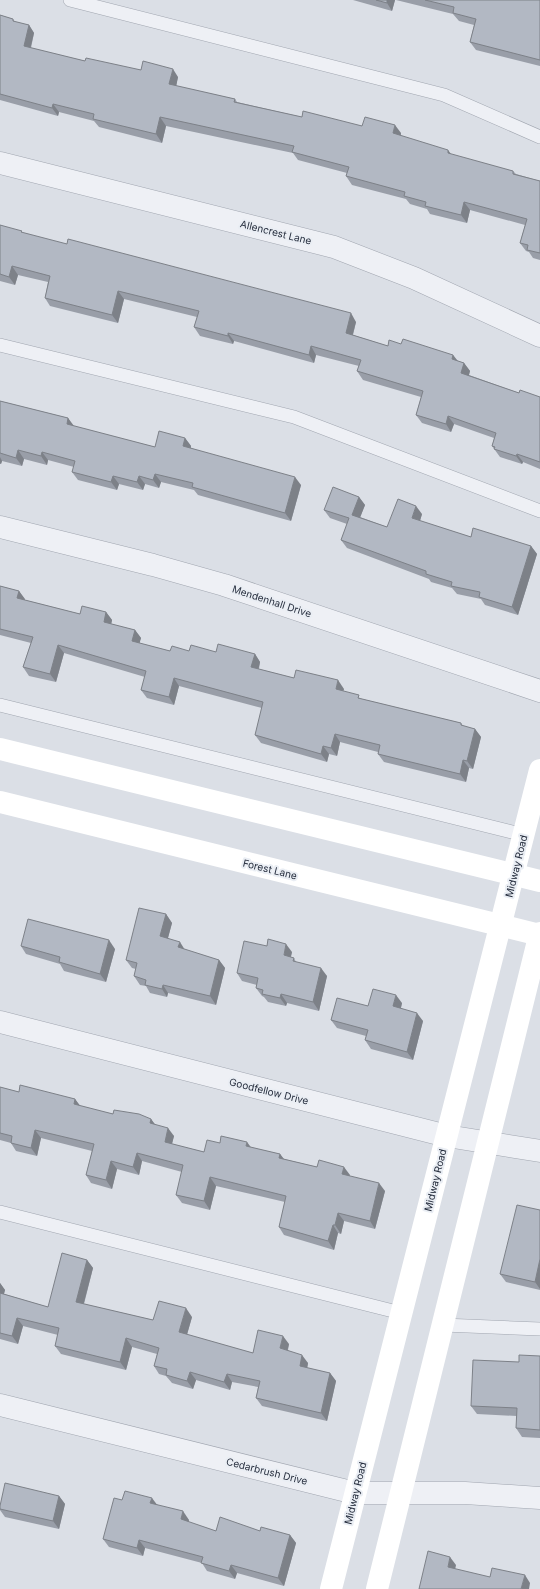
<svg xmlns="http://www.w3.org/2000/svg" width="540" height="1589" font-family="Inter,sans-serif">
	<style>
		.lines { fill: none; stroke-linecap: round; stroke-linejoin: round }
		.service-casing { stroke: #a1a6b0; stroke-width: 14 }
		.minor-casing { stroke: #a1a6b0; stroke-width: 23 }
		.service { stroke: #eef0f5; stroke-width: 13 }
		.minor { stroke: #eef0f5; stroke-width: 22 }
		.secondary { stroke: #fff; stroke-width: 22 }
		.wall { fill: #999ea8 }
		.shaded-wall { fill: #7d8188 }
		.building { fill: #b2b8c3; stroke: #7d8188 }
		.labels { text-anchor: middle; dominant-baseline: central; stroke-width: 4; stroke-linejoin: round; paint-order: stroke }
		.street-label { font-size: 10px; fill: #252d3d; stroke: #eaeef4 }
	</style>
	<rect width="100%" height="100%" fill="#dbdfe6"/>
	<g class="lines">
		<!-- service casing -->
		<g class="service-casing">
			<g id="service">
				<path d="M70,0l374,95 96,42"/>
				<path d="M0,345l294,72 246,94"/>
				<path d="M0,705l524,130"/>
				<path d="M0,1212l401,101"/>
				<path d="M443,1325l97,4"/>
			</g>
		</g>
		<!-- minor casing -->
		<g class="minor-casing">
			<g id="minor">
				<path d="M0,163l334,84 80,31 126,58"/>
				<path d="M0,527l153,38 71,20 316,106"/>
				<path d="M0,1022l447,114 93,15"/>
				<path d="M0,1405l355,88h110l75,5"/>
			</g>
		</g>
		<!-- service -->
		<use href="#service" class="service"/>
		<!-- minor -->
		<use href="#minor" class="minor"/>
		<!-- secondary -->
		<g class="secondary">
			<path d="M0,749l540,132"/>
			<path d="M0,802l540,133"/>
			<path d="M331,1589l209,-819"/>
			<path d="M377,1589l163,-656"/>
		</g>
	</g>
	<!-- wall -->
	<g class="wall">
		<path d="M353,0h42l-3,11z"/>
		<path d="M396,0h144v66l-64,-16 -6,-8 4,-17 -15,-4 -6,-7z"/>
		<path d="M0,15l13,4 2,3 14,3 5,8 -3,15 54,13 56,9 37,7 -2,9 59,13 2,3 65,15 60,9 39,7v3l51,19 61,16 3,3 24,7v79l-7,-2 -4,-6 -3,-1 -6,-8 5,-18 -55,-15 -3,13 -37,-9 -3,-5 -17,-5 -4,-5 -54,-14 -6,-9 1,-3 -49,-13 -5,-7 -127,-27 -4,17 -63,-16 -5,-6 -35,-9 -1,4 -58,-16z"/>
		<path d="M0,225l23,8 333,89 -3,13 35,11 13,-2 52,11 5,6 6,2 6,8 -1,4 50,18 21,4v72l-17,-7 -1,2 -22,-7 -8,-11 2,-8 -40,-14 -3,8 -29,-9 -6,-8 5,-18 -58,-17 -6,-9 2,-5 -43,-11 -2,8 -80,-22 -1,3 -33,-8 -6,-9 3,-10 -73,-18 -6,24 -68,-17 -5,-8 3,-16 -30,-7 -3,10 -15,-4z"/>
		<path d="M0,401l68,17 5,8 82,21 30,-9 6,8v2l110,37 -10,36 -93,-26 -4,-5 -33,-8 -2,6 -14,-4 -2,6 -24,-6 -2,6 -39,-10 -6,-8 2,-5 -26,-7 -1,5 -23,-6 -2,7 -20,-5 -1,3h-1z"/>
		<path d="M359,497l6,8 -5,12 27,10 35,-13 -2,7 51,16 60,9 6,8 -19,61 -33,-10 -4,-6 -24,-5 -5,-6 -21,-6 -2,-3 -82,-31 -6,-8 6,-16 -17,-6 -6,-8z"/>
		<path d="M0,586l19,5 6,9 55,14 26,-2 6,8 -1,4 24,6 6,8 -2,5 31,8 46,1 39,2 5,8 -1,7 35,9 50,11 -1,2 19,8 99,24 2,3 12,3 6,8 -8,32 -4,-1 -3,14 -82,-20 -6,-8v-2l-38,-10 -3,14 -8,-2 -2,8 -66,-19 -6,-8 7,-27 -83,-22 -5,19 -27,-7 -6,-8 4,-13 -81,-24 -8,29 -27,-6 -6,-9 8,-24 -31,-8z"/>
		<path d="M166,914l6,9 -4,15 17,12 34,10 6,8 -9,37 -48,-12 -1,4 -17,-4 -4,-7 -6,-1 -6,-9 2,-7 -4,-1 -6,-8z"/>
		<path d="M21,946l94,3 -9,33 -42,-11 -4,-7 -34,-10z"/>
		<path d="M292,952l-1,5 3,1 2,4 31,14 -8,35 -32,-8 -1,3 -18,-4 -4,-5 -2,-1 -6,-8 1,-3 -15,-4 -5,-8z"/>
		<path d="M402,1003l-1,5 22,13 -10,39 -42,-11 -6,-9 1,-4 -29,-8 -6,-8 37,-14z"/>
		<path d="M0,1087l19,5 56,7 5,7 33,8 38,5 4,6 19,11 -2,8 32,8 16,-9 30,4 30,7 4,5 66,16 -1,1 36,15 -10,38 -31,-8 -3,13 -3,-1 -4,17 -50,-15 -5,-8 6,-25 -69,-16 -6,24 -28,-7 -6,-8 6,-23 -40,-11 -3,14 -22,-6 -5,20 -21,-6 -5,-8 6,-24 -51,-13 -4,18 -21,-5 -5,-8 -11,-3z"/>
		<path d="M540,1210v80l-34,-8 -6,-8z"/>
		<path d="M87,1260l6,8 -9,36 69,16 39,-3 -5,18 66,18 36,-9 -1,6 20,13 -1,5 23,5 6,8 -9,40 -65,-15 -6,-8 2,-11 -26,-5 -2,8 -34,-10 -3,9 -21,-6 -6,-7 -7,-2 -5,-8 3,-12 -25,-7 -6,23 -65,-16 -6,-8 3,-11 -35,-9 -5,18 -18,-5v-56l5,7 -1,4 44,13z"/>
		<path d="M540,1356v82l-18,-1 -6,-9 1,-12 -40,-2 -6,-8 48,-44z"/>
		<path d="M59,1496l6,8 -6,25 -54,-12 -5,-7v-4z"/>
		<path d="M122,1500l34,4 33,16 -1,2 28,9h44l30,4 6,8 -12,43 -47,-13 -2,6 -28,-8 -5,-8 -57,-15 -2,8 -34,-9 -6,-8z"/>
	</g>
	<!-- shaded-wall -->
	<g class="shaded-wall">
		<path d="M387,0h8l-3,11 -5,-8z"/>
		<path d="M29,25l5,8 -5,21 -5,-8z"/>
		<path d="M173,69l5,8 -3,15 -6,-8z"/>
		<path d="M53,104l6,8 -1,4 -6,-8z"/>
		<path d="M160,117l6,9 -4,17 -6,-9z"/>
		<path d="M395,125l6,8 -2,9 -6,-9z"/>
		<path d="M448,150l6,8 -6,-5z"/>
		<path d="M464,202l6,8 -3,13 -6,-8z"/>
		<path d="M12,266l6,9 -3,10 -6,-8z"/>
		<path d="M118,291l6,8 -6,24 -6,-8z"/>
		<path d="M351,313l5,9 -5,19 -5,-8z"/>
		<path d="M228,333l6,8 -1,3 -5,-8z"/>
		<path d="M311,346l5,9 -2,8 -5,-8z"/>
		<path d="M453,355l6,8 -7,-4z"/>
		<path d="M464,363l6,8 -3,10 -6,-8z"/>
		<path d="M448,416l6,8 -3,8 -5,-8z"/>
		<path d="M68,418l6,8 -7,-2z"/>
		<path d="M185,438l6,8 -2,8 -6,-8z"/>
		<path d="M18,450l6,9 -2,7 -6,-8z"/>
		<path d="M42,452l6,8 -1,5 -6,-9z"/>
		<path d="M517,454l6,8 -1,2 -6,-8z"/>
		<path d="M0,457l2,4 -1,3 -1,-1z"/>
		<path d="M155,474l6,8 -2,6 -6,-8z"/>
		<path d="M113,476l6,8 -2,6 -6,-8z"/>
		<path d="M139,476l6,8 -2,6 -6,-8z"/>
		<path d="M295,477l6,8 -10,36 -6,-8z"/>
		<path d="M359,497l6,8 -7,18 -6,-8z"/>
		<path d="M416,506l6,8 -4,13 -6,-9z"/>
		<path d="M531,546l6,8 -19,61 -6,-8z"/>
		<path d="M19,591l6,8 -2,7 -6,-8z"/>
		<path d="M106,612l6,8 -2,10 -6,-8z"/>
		<path d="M135,630l6,8 -3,11 -6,-8z"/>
		<path d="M58,645l6,8 -8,29 -6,-8z"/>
		<path d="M255,654l5,8 -3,13 -6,-8z"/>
		<path d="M174,678l5,8 -5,19 -5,-8z"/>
		<path d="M338,680l6,9 -3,8 -5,-8z"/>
		<path d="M475,729l6,8 -8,32 -6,-8z"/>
		<path d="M335,734l5,8 -3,14 -6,-8z"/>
		<path d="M323,746l6,8 -2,8 -6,-8z"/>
		<path d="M463,760l6,8 -3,14 -6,-8z"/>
		<path d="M166,914l6,9 -6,22 -6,-9z"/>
		<path d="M109,940l6,9 -9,33 -6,-8z"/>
		<path d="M180,942l5,8 -7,-3z"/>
		<path d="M286,944l6,8 -3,11 -5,-8z"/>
		<path d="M219,960l6,8 -9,37 -6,-9z"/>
		<path d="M321,968l6,8 -8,35 -6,-9z"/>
		<path d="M163,985l5,8 -1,4 -5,-8z"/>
		<path d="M281,994l6,9 -1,3 -6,-8z"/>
		<path d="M396,995l6,8 -3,12 -6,-9z"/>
		<path d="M417,1013l6,8 -10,39 -6,-8z"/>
		<path d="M75,1099l6,8 -7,-3z"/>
		<path d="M151,1119l6,8 -7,-4z"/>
		<path d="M168,1128l6,8 -4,15 -5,-9z"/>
		<path d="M35,1130l6,8 -4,18 -6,-8z"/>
		<path d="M247,1142l6,8 -7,-4z"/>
		<path d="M137,1153l5,8 -3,14 -6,-8z"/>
		<path d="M280,1154l6,8 -7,-4z"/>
		<path d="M111,1161l6,8 -5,20 -6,-9z"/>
		<path d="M344,1167l6,8 -2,7 -6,-8z"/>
		<path d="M210,1177l6,9 -6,24 -6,-9z"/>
		<path d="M379,1183l6,8 -10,38 -5,-8z"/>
		<path d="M338,1213l6,8 -3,13 -6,-9z"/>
		<path d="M333,1225l5,8 -4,17 -6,-9z"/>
		<path d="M540,1259v30l-5,-7z"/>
		<path d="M87,1260l6,8 -11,42 -6,-8z"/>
		<path d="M0,1283l5,7 -3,10 -2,-3z"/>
		<path d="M186,1308l6,9 -7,24 -6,-9z"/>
		<path d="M17,1318l6,8 -5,18 -6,-8z"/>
		<path d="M283,1336l6,8 -3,12 -6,-8z"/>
		<path d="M126,1338l6,9 -6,23 -6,-8z"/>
		<path d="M302,1355l6,8 -2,12 -6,-9z"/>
		<path d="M190,1372l6,8 -3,9 -6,-8z"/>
		<path d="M330,1373l6,8 -9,40 -6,-8z"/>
		<path d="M227,1374l5,8 -2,8 -6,-8z"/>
		<path d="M59,1496l6,8 -6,25 -6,-8z"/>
		<path d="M152,1498l6,8 -8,-3z"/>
		<path d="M183,1511l6,9 -2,8 -6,-9z"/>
		<path d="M290,1535l6,8 -12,43 -6,-8z"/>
		<path d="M139,1540l6,8 -2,8 -6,-8z"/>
		<path d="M450,1557l6,8 -2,10 -6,-8z"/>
		<path d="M231,1565l6,8 -2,6 -6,-8z"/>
		<path d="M525,1575l5,8 -1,6h-8z"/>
	</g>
	<!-- building -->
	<g class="building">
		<path d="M376,0h11v3z"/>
		<path d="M425,0h115v60l-70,-18 6,-23 -23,-6 1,-6z"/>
		<path d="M0,15l13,4v2l16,4 -5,21 61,15 1,-3 55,12 2,-9 30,8 -4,15 66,15 -1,3 68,15 1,-6 59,15 3,-9 30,8 -2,8 55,17v3l65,18v3l27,7v72l-13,-3 1,-5 -8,-2 7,-24 -63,-17 -3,13 -36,-9 1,-4 -22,-6 1,-4 -59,-16 3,-9 -57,-15 2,-6 -134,-29 -4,17 -63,-15 1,-5 -41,-10 -1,4 -52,-14z"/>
		<path d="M0,225l22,6 -1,1 46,12 1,-5 283,74 -5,20 42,13 1,-6 12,4 2,-5 50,16 -1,4 12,4 -3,10 58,20 1,-3 20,7v65l-23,-8 -1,2 -22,-7 1,-2 -3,-1 4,-13 -48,-17 -2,8 -30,-9 7,-24 -66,-20 4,-11 -50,-14 -2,9 -81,-22v3l-34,-9 5,-16 -81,-20 -6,24 -67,-17 5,-22 -38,-10 -3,11 -9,-3z"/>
		<path d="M0,401l68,17 -1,6 88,23 4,-16 26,7 -2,8 112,31 -10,36 -93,-26 1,-4 -38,-9 -2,6 -14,-4 -2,6 -24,-6 -2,6 -39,-10 3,-11 -33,-9 -1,4 -23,-6 -2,8 -16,-5z"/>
		<path d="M333,487l26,10 -7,18 35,12 11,-28 18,7 -4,12 59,19 2,-9 58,18 -19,61 -33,-10 1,-5 -29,-6 1,-4 -26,-8v-3l-85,-31 8,-22 -25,-8z"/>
		<path d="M0,586l19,5 -2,7 63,16 2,-8 24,6 -2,10 31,8 -3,11 38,10 2,-5 17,5 2,-6 25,7 2,-8 37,10 -4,13 43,11 2,-8 42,10 -2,9 23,6 -1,3 103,25v2l14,4 -8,32 -4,-1 -3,14 -82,-20 2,-9 -45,-11 -4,14 -8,-2 -2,8 -66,-19 8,-33 -89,-24 -5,19 -28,-7 5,-19 -88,-26 -8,29 -27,-7 10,-30 -33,-8z"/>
		<path d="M139,908l27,6 -6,22 20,6 -2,5 41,13 -9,36 -47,-11 -1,4 -17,-4 1,-5 -12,-4 3,-13 -11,-3z"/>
		<path d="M28,919l81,21 -9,34 -41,-12 1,-5 -39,-11z"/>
		<path d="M268,939l18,5 -2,11 10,3 -1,3 28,7 -8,34 -32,-8 -1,4 -18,-4 1,-4 -7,-2 2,-10 -21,-5 7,-32 23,5z"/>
		<path d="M373,989l23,6 -3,11 24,7 -10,39 -42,-12 3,-10 -37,-10 6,-22 31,8z"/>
		<path d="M20,1085l55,14 -1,5 39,10 1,-4 25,4 12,5 -1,4 18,5 -3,14 39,10 3,-12 13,3 1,-7 26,6 -1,4 34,8 -1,4 38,9 2,-7 25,7 -2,7 37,9 -9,38 -32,-8 -3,12h-2l-5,16 -49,-14 7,-31 -76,-19 -6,24 -28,-6 7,-30 -46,-12 -4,14 -22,-6 -5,19 -20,-5 8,-31 -59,-14 -4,18 -20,-5 1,-7 -12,-3v-46l19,5z"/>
		<path d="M517,1205l23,5v49l-5,23 -35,-8z"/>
		<path d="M62,1253l25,7 -11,42 77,18 6,-19 27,7 -7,24 74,21 5,-23 25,6 -3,12 22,7 -2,11 30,7 -9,40 -65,-15 4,-17 -33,-7 -3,8 -34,-10 -3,9 -21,-6 1,-6 -13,-3 5,-18 -33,-10 -6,24 -65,-16 4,-18 -42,-10 -5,18 -12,-3v-40l48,14z"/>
		<path d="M519,1355l21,1v74l-24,-2 1,-20 -46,-2 2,-46 46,2z"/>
		<path d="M5,1483l54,13 -6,25 -53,-12v-3z"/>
		<path d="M125,1491l27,7 -2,5 33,8 -2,8 35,12 4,-14 40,14 1,-4 29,8 -12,43 -47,-13 -2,6 -28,-8 2,-6 -64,-17 -2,8 -34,-9 11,-41 8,2z"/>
		<path d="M428,1551l22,6 -2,10 42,10 2,-9 33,7 -4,14h-102z"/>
	</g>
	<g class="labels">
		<!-- street labels -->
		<g class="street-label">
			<text transform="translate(276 232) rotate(14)">Allencrest Lane</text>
			<text transform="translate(272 601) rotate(18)">Mendenhall Drive</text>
			<text transform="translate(516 866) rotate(-76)">Midway Road</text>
			<text transform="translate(270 869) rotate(14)">Forest Lane</text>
			<text transform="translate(269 1091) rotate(14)">Goodfellow Drive</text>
			<text transform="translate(435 1180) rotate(-76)">Midway Road</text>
			<text transform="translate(267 1471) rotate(14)">Cedarbrush Drive</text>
			<text transform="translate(355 1493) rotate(-76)">Midway Road</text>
		</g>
	</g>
</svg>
